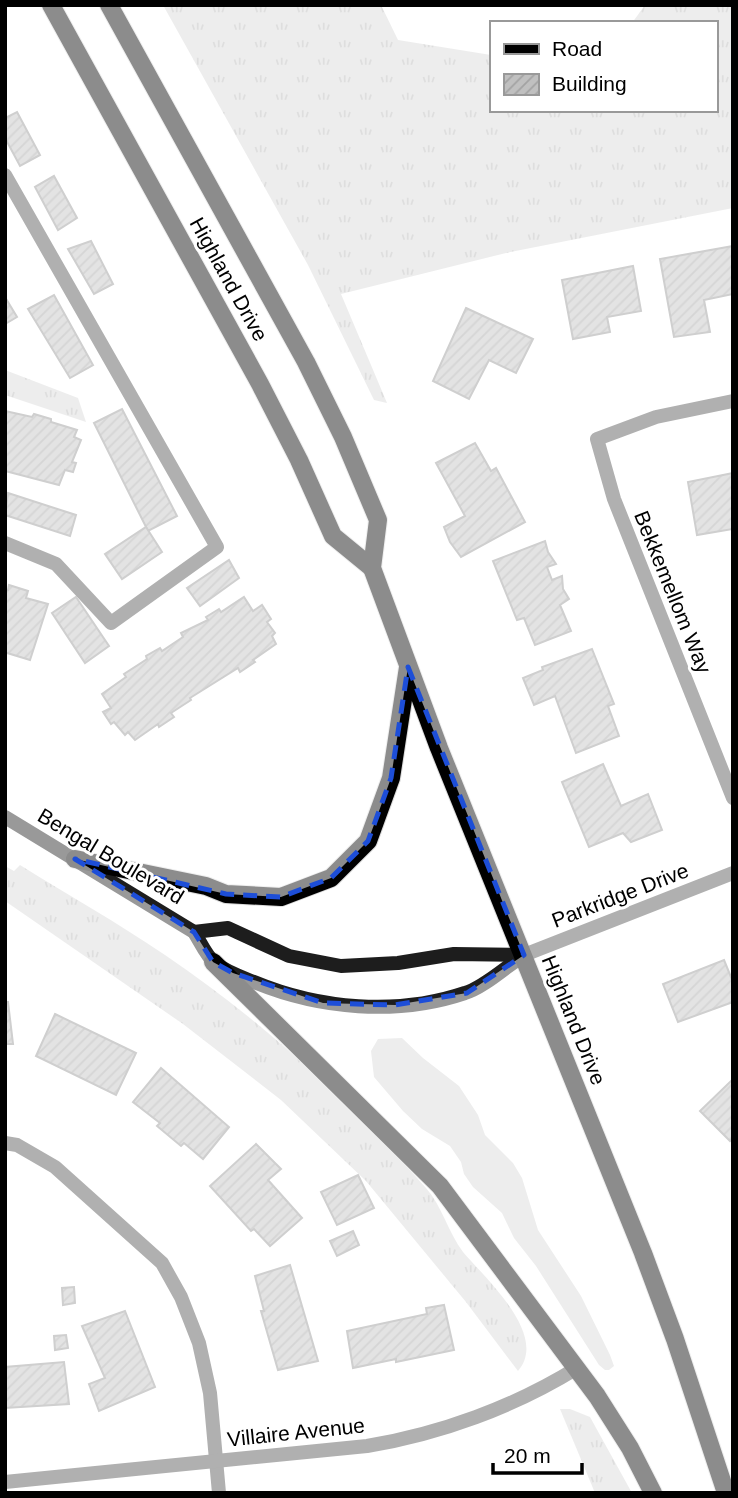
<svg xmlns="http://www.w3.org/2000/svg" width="738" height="1498" font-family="Helvetica,sans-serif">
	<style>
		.grass { fill: url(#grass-tufts) }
		.garden { fill: #d7d7d7 }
		.building { fill: url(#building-hatch); stroke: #949494; stroke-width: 2 }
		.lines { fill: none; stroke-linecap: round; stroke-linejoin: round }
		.primary-casing { stroke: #dbdbdb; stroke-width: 20 }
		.lane { stroke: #505050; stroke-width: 14 }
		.street { stroke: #505050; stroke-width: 14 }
		.secondary { stroke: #1d1d1d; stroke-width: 14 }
		.primary { stroke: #000; stroke-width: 18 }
		.marked { fill: none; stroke: #1d4ed8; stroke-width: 5; stroke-dasharray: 14 9; stroke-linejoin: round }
		.labels { text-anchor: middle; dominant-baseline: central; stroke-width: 6; stroke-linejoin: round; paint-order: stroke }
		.street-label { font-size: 21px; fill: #000; stroke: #fff }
	</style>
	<defs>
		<pattern id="grass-tufts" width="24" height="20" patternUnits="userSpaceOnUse" patternTransform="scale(1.75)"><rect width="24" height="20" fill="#d7d7d7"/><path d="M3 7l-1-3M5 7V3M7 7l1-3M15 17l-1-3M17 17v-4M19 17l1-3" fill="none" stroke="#b7b7b7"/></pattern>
		<pattern id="building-hatch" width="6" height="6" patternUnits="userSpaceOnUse" patternTransform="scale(1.75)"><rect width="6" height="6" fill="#c0c0c0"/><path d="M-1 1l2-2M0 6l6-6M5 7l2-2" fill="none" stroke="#a3a3a3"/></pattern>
	</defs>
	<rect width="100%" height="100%" fill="#fff"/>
	<!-- grass -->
	<g class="grass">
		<path d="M163,5h218l17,35 93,15v55h224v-87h-83l13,-18h88v203l-227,45 -165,41 46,109 -13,-3 -66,-135z"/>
		<path d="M5,370l73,28 8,24 -81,-27z"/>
		<path d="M20,865c48,30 98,58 145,90 95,64 185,146 261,233 16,18 22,44 37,64 23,27 86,83 55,119l-52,-69 -100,-121 -85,-81 -98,-76 -178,-123v-35l9,5z"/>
		<path d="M560,1409h10l20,8 42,76h-37z"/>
	</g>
	<!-- garden -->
	<path class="garden" d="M402,1038l21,20 36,28 19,29 7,20 28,28 9,15 16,52 43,66 29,59 4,11 -5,4h-4l-6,-5 -63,-99 -22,-28 -12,-25 -29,-26 -9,-13 -3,-12 -11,-16 -28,-17 -19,-18 -29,-34 -3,-26 7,-12z"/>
	<!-- building -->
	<g class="building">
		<path d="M17,112l23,43 -20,11 -15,-28v-20z"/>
		<path d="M54,176l23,42 -19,12 -23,-43z"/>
		<path d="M91,241l22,43 -19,10 -26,-45z"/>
		<path d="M733,246v48l-29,6 6,32 -36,5 -14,-78z"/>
		<path d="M633,266l8,45 -34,6 3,15 -37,7 -11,-59z"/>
		<path d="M54,295l39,70 -23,13 -42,-69z"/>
		<path d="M5,297l12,20 -12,7z"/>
		<path d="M466,308l67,31 -17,34 -27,-13 -20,39 -36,-18z"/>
		<path d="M122,409l55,107 -29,15 -54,-108z"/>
		<path d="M5,411l27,6 2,-3 17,5v3l26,8 -3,7 7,3 -9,22 4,1 -3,9 -8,-2 -6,15 -54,-14z"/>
		<path d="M475,443l16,28 5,-3 29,54 -64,35 -11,-15 -6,-15 21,-11 -29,-53z"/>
		<path d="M733,473v56l-36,6 -9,-53z"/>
		<path d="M8,493l68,22 -6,21 -65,-21z"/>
		<path d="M146,527l16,25 -40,27 -17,-25z"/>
		<path d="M545,541l3,11 8,12 -9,3 5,13 10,-4 1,13 6,10 -9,6 11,26 -36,14 -11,-27 -7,2 -24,-59z"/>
		<path d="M229,560l10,18 -39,28 -13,-18z"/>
		<path d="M9,585l19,6 -2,7 22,6 -18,56 -23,-7 -2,2v-65h3z"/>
		<path d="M76,597l33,49 -24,17 -33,-50z"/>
		<path d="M244,597l9,14 9,-6 9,14 -4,3 8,11 -3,3 4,8 -23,16 2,2 -15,10 -2,-4 -48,30 1,2 -20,13 3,4 -15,10 -1,-3 -23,16 -7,-8 -3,3 -11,-13 -3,2 -8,-12 8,-4 -9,-14 24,-17 -2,-3 23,-15 -1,-3 14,-8 2,3 21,-14 -2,-4 27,-13 -2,-3 13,-8 2,3z"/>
		<path d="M592,649l22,55 -6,2 11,30 -43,17 -21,-57 -21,9 -11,-27 20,-8 -1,-3z"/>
		<path d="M603,764l18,42 27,-12 14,36 -31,12 -8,-9 -34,14 -27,-65z"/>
		<path d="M724,960l9,22v20l-55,20 -15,-38z"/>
		<path d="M5,1002h3l5,42h-8z"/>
		<path d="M55,1014l81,39 -20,42 -80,-39z"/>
		<path d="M161,1068l68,59 -26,32 -19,-16 -3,3 -24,-20 3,-3 -27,-21z"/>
		<path d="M733,1079v59l-3,3 -30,-30z"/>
		<path d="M256,1144l25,25 -13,11 34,38 -32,28 -16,-17 -3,2 -41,-45z"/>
		<path d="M358,1175l16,33 -37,17 -16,-33z"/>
		<path d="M353,1231l6,14 -22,11 -7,-15z"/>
		<path d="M290,1265l28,96 -40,9 -17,-59h3l-9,-35z"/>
		<path d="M74,1287l1,16 -12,2 -1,-17z"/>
		<path d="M444,1305l10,45 -58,12v-3l-43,9 -6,-37 80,-17 -1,-6z"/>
		<path d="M125,1311l30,76 -56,24 -10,-27 16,-6 -23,-52z"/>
		<path d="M66,1335l2,13 -13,2 -1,-14z"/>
		<path d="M64,1362l5,42 -64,4v-41z"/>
	</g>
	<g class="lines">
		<!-- primary casing -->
		<g class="primary-casing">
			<g id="primary">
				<path d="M51,5l209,379 39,76 34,76 39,32"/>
				<path d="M109,5l197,357 37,75 35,83 -6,48 67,180 204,505 32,86 51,154"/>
				<path d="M75,859l131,27 20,8 55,3 50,-19 37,-37 23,-63 17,-111"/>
				<path d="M213,962l227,224 157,210 33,52 23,45"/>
			</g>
		</g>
		<!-- lane -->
		<path class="lane" d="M5,175l212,372 -106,76 -55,-59 -51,-21"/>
		<!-- street -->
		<g class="street">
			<path d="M733,401l-77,16 -59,22 17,60 119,299"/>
			<path d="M524,955l209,-82"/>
			<path d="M5,1143l12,2 38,22 107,96 19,34 18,46 11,50 9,100"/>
			<path d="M5,1482l362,-36c73,-12 147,-39 210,-78"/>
		</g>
		<!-- secondary -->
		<g class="secondary">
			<path d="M5,817l189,115c6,9 12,24 21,31 11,9 26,14 39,19 65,27 143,34 211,11 18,-5 42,-27 59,-38"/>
			<path d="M194,932l34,-4 61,28 52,10 57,-3 56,-9 70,1"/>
		</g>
		<!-- primary -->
		<use href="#primary" class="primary"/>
	</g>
	<!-- marked area -->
	<path d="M0 0H738V1498H0ZM408,667l116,288 -57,38 -72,12 -72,-2 -90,-30 -20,-11 -19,-30 -119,-73 151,35 55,3 50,-19 37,-37 7,-19 16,-44z" fill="#fff" fill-opacity=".55" fill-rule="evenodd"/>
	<path class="marked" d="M408,667l116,288 -57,38 -72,12 -72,-2 -90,-30 -20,-11 -19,-30 -119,-73 151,35 55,3 50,-19 37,-37 7,-19 16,-44z"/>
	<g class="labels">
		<!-- street labels -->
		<g class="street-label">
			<text transform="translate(229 279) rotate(61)">Highland Drive</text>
			<text transform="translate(673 592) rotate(68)">Bekkemellom Way</text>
			<text transform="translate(111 856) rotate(31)">Bengal Boulevard</text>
			<text transform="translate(620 895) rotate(-21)">Parkridge Drive</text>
			<text transform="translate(574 1020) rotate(68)">Highland Drive</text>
			<text transform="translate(296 1432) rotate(-6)">Villaire Avenue</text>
		</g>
	</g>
	<!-- border -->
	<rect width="738" height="1498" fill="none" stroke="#000000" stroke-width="14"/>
	<!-- legend -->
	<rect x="490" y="21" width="228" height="91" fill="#ffffff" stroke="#999999" stroke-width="2"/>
	<rect x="504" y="44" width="35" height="10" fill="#000000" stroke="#999999" stroke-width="2"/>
	<text x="552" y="56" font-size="21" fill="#000000">Road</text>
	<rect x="504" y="74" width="35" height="21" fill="url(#building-hatch)" stroke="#999999" stroke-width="2"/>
	<text x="552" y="91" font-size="21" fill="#000000">Building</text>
	<!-- scale -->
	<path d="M493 1463v10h89v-10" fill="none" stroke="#000000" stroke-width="3.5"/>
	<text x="504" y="1463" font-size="21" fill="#000000" stroke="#ffffff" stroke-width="5" paint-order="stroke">20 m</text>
</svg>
